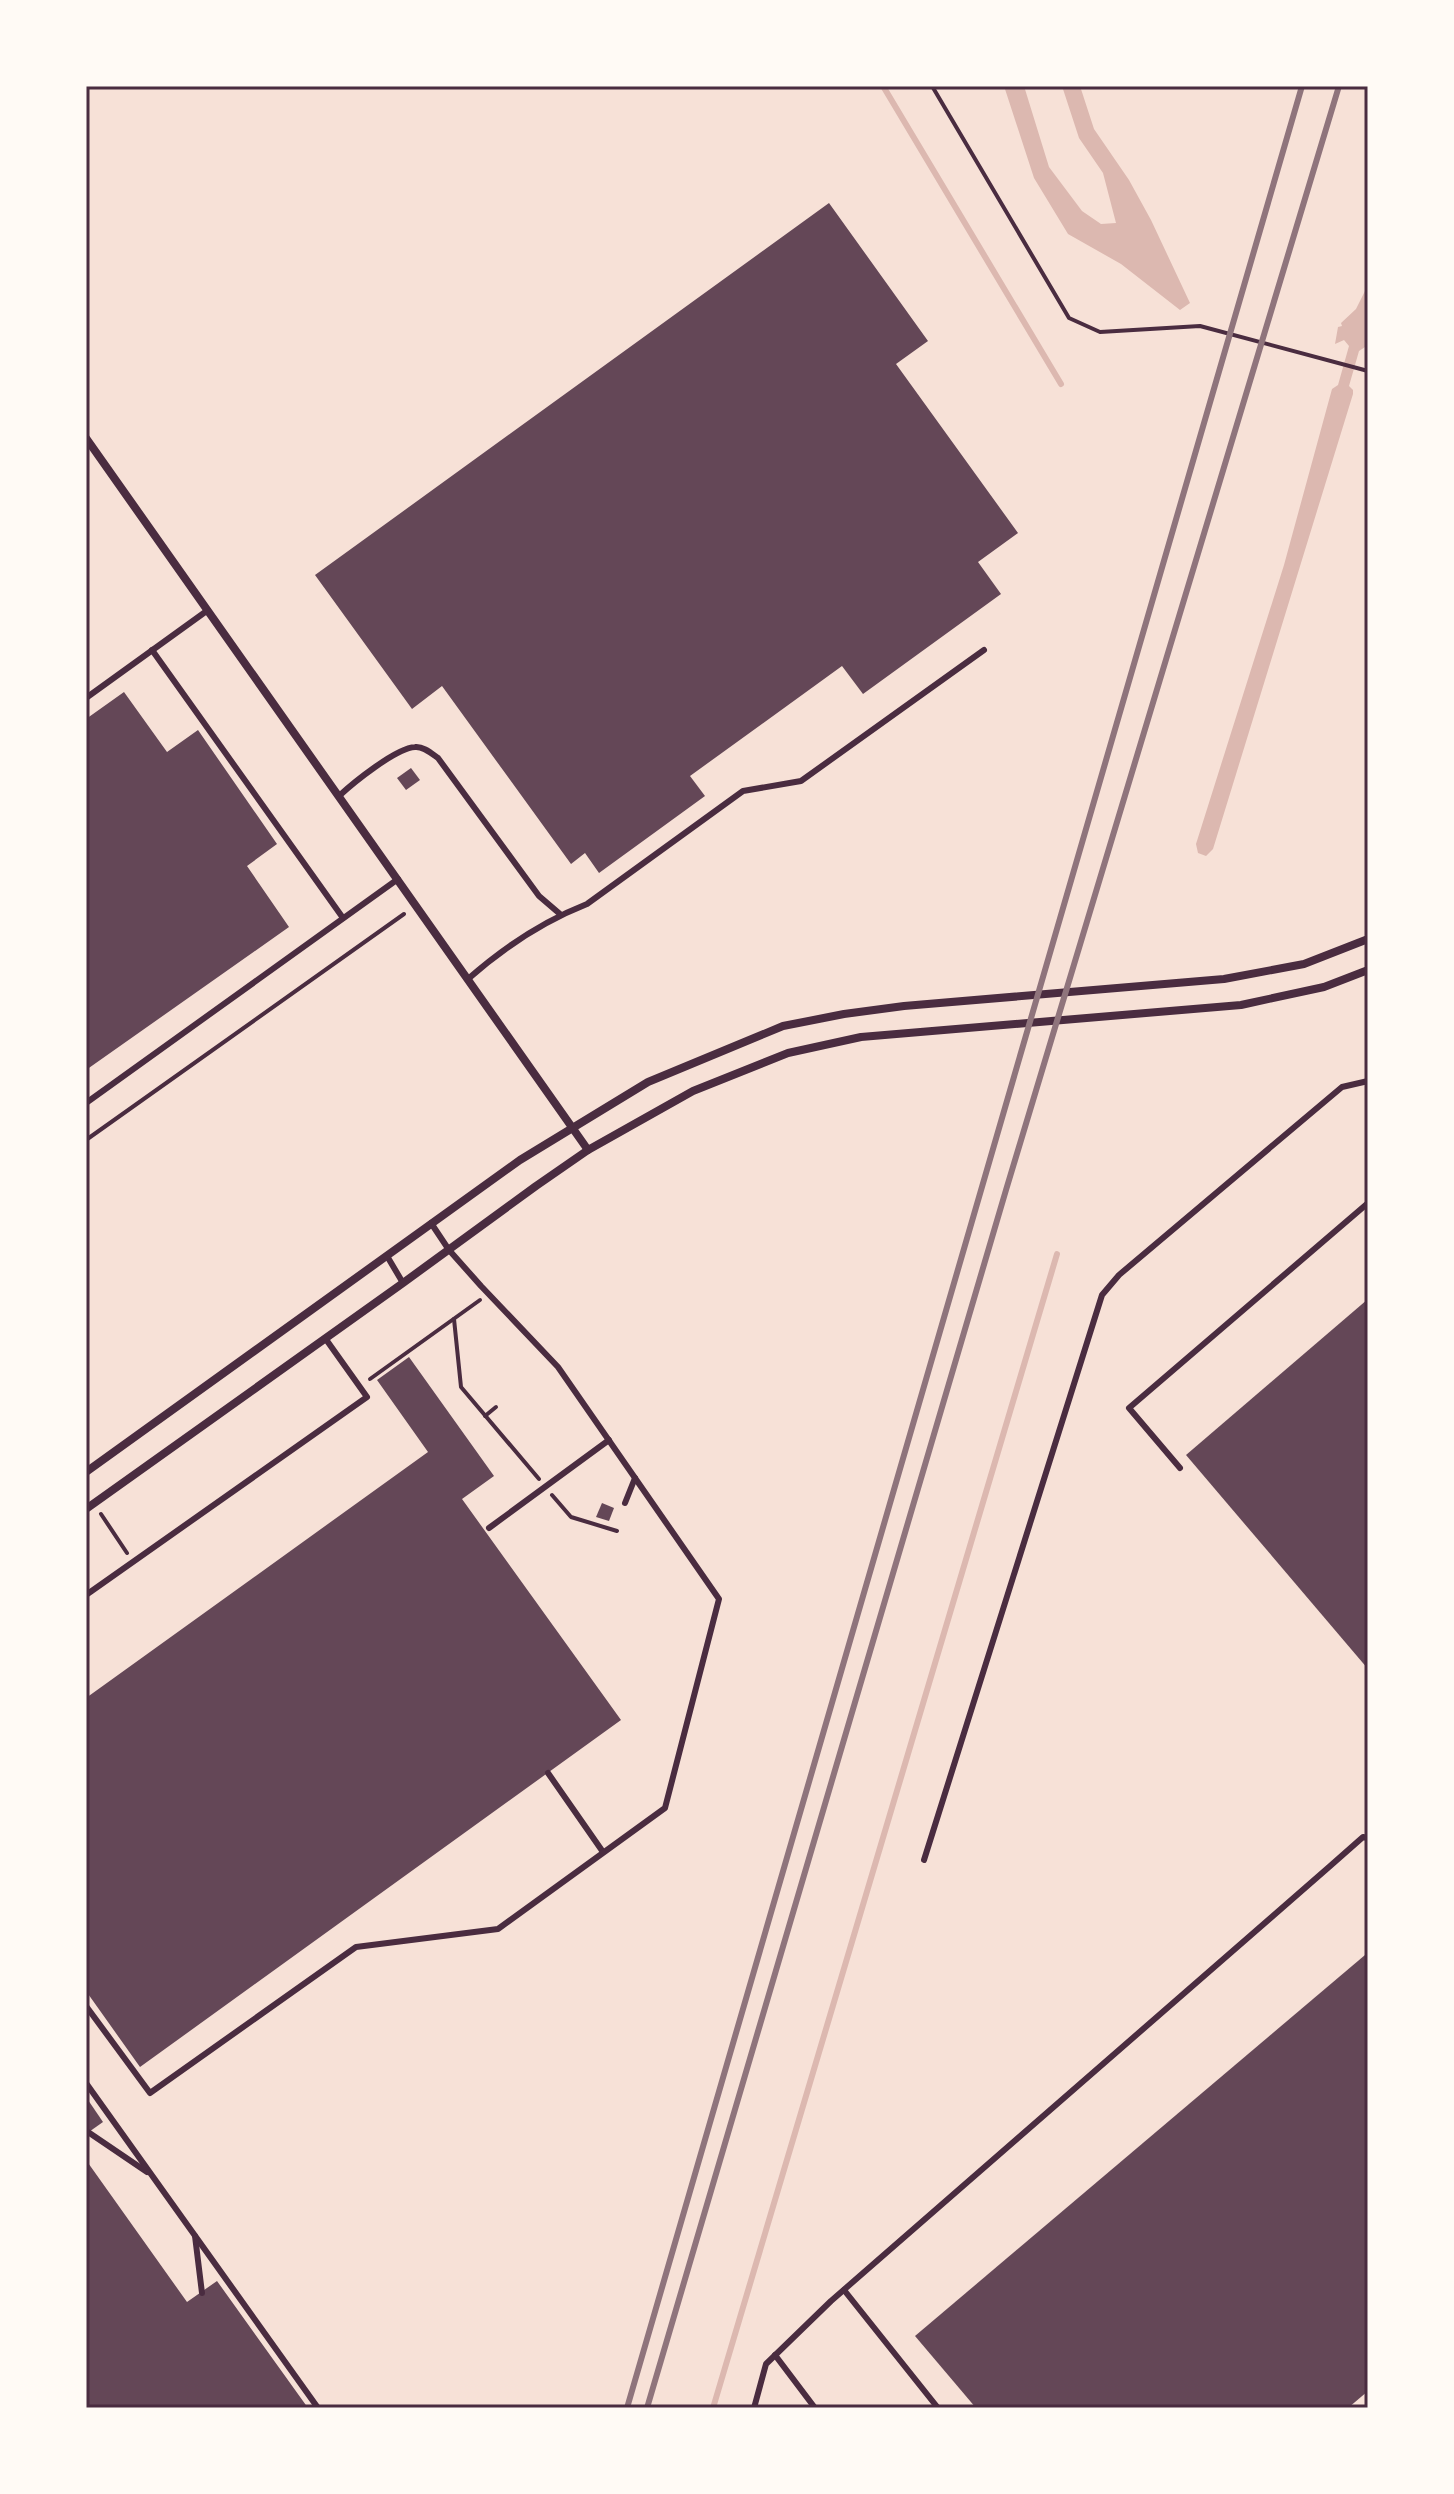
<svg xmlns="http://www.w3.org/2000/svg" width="1454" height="2494" font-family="'DM Sans',sans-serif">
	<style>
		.water { fill: #dcb8b0 }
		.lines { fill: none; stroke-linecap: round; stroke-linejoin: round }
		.stream { stroke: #dcb8b0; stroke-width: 6 }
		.building { fill: #644757 }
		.path { stroke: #4a2c40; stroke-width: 4 }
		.service { stroke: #4a2c40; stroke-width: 6 }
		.minor { stroke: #4a2c40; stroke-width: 8 }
		.rail { stroke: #8f747c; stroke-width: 6 }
		.neatline { fill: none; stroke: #4a2c40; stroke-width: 3 }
	</style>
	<rect width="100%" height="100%" fill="#f7e1d7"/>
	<!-- water -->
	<g class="water">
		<path d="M1004,86h20l25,81 33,44 19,13 15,-1 -13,-50 -24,-35 -17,-52h18l14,43 35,51 22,40 39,83 -10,7 -59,-46 -53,-30 -34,-56z"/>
		<path d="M1368,285v60l-9,6 -10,35 4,4v4l-140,455 -7,7 -8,-3 -2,-9 88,-279 48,-176 6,-4 11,-39 -5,-6 -9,4 3,-17 4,-1 -1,-3 15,-14z"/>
	</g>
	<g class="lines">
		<!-- stream -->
		<g class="stream">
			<path d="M883,86l178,298"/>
			<path d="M713,2408l344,-1154"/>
		</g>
	</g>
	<!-- building -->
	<g class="building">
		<path d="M829,203l99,138 -32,23 122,169 -40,29 23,32 -138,100 -21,-28 -152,110 15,20 -106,77 -14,-20 -14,11 -129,-178 -30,23 -97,-134z"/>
		<path d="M124,692l43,60 31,-22 79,114 -30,22 42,61 -203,143v-351z"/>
		<path d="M411,768l9,12 -14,10 -9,-12z"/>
		<path d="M1368,1299v370l-182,-214z"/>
		<path d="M409,1357l85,119 -32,23 159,221 -481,347 -54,-76v-293l342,-246 -51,-72z"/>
		<path d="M602,1503l12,5 -5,13 -13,-4z"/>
		<path d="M1365,1955l3,4v432l-20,17h-372l-61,-72z"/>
		<path d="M86,2097l17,25 -17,12z"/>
		<path d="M86,2160l101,142 30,-21 91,127h-222z"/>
	</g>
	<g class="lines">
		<!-- path -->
		<g class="path">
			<path d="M932,86l137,232 31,14 100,-6 168,45"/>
			<path d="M86,1140l318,-226"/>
			<path d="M454,1319l7,68 78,92"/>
			<path d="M370,1379l110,-79"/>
			<path d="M485,1416l11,-9"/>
			<path d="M552,1495l19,22 46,14"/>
			<path d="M101,1514l26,39"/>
		</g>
		<!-- service -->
		<g class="service">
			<path d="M152,650l191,268"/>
			<path d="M86,698l122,-88"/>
			<path d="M339,796c14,-13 57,-48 76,-49 8,-1 16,6 23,11l101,138 21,18"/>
			<path d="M468,979c35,-31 76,-58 119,-75l156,-113 58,-10 183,-131"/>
			<path d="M86,1103l312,-224"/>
			<path d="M387,1256l16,27"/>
			<path d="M1180,1468l-51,-60 239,-205"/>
			<path d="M625,1503l10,-25"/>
			<path d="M489,1528l120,-88"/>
			<path d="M86,1595l281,-198 -42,-59"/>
			<path d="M548,1773l55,79"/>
			<path d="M924,1860l178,-565 17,-20 223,-188 26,-6"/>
			<path d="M86,2006l64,87 206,-146 142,-18 167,-121 54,-209 -161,-232 -77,-81 -32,-36 -18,-27"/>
			<path d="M86,2083l232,325"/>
			<path d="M88,2132l59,40"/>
			<path d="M195,2236l7,57"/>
			<path d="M844,2290l94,118"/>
			<path d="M775,2355l40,53"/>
			<path d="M754,2408l12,-44 65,-63 498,-434 34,-30 5,1"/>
			<path d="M1367,2408l1,-1"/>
		</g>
		<!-- minor -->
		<g class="minor">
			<path d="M86,438l502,712"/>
			<path d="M86,1472l434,-312 128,-78 135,-56 61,-12 60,-8 320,-27 80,-15 64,-25"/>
			<path d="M86,1509l317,-226 133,-97 52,-36 105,-59 95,-38 73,-16 380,-32 83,-18 44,-17"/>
		</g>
		<!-- rail -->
		<g class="rail">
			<path d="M627,2408l675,-2322"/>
			<path d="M647,2408l359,-1218 333,-1104"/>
		</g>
	</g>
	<!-- border -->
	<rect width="1454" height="2494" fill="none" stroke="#fffaf5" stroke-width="176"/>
	<rect x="88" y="88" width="1278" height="2318" class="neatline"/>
</svg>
